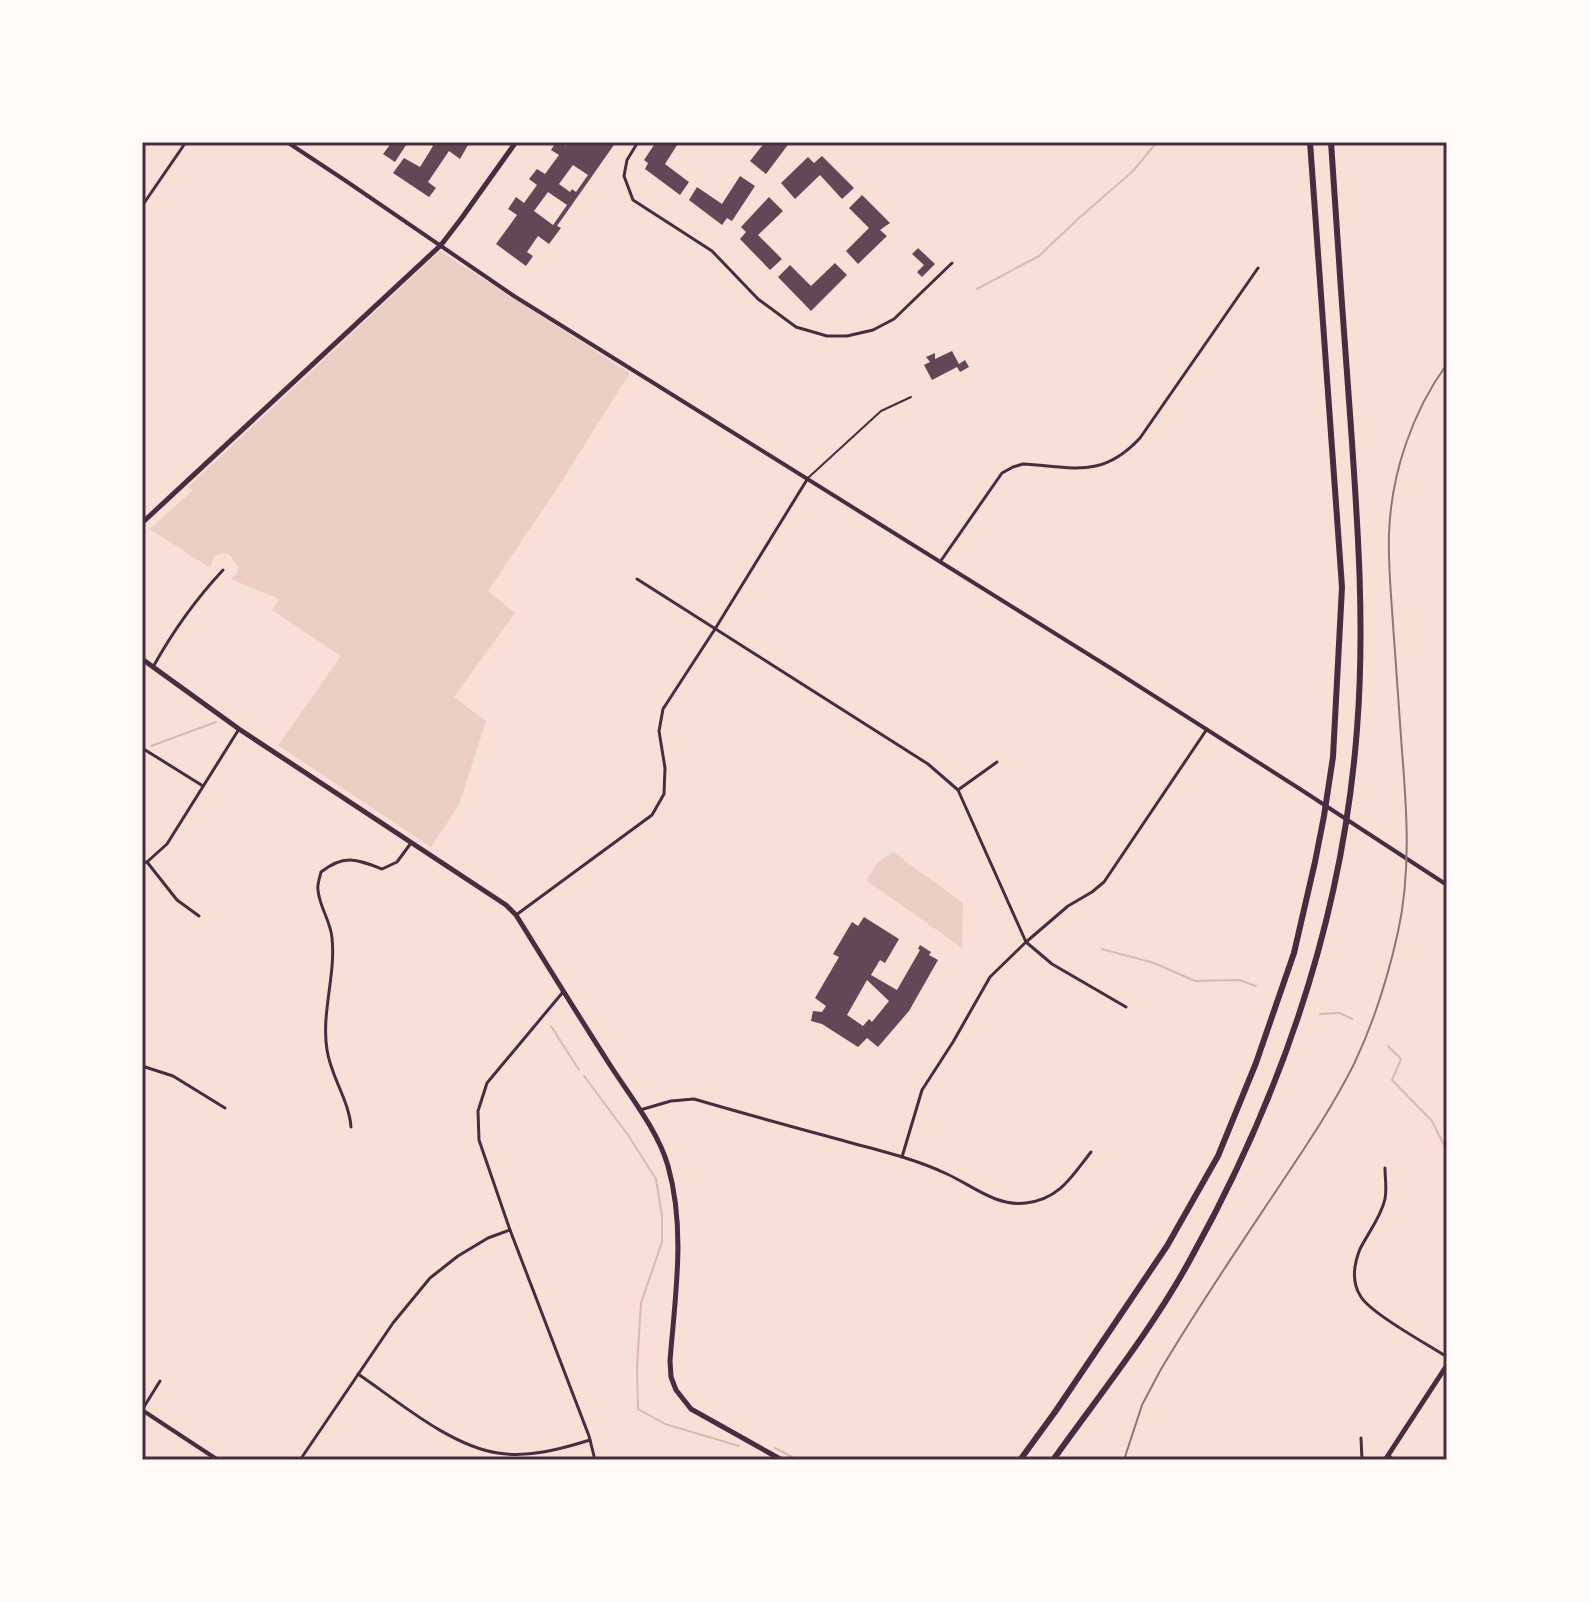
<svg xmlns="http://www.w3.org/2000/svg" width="1589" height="1602" font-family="Bitter,serif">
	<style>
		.green { fill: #ebcfc5 }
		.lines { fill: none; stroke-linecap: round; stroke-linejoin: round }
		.stream { stroke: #dcb8b0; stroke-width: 2 }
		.building { fill: #644757; fill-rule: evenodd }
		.service { stroke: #4a2c40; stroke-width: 2 }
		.minor { stroke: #4a2c40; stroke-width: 3 }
		.tertiary { stroke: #4a2c40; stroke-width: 4 }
		.secondary { stroke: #4a2c40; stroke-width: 5 }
		.primary { stroke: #4a2c40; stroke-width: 5 }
		.motorway { stroke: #4a2c40; stroke-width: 6 }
		.tram { stroke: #8f747c; stroke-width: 2 }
		.neatline { fill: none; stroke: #4a2c40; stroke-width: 3 }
	</style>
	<rect width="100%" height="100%" fill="#f7e1d7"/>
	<!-- green -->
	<g class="green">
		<path d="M440,251l190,122 -74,117 -68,101 27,22 -61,84 32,24 -27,84 -28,42 -153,-102 63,-89 -69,-46 7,-11 -48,-20 6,-6 1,-6 -8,-12 -8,-2 -8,4 -4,11 -60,-39 43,-39 -5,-3z"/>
		<path d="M893,852l70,51 -1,45 -96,-68 13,-19z"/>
	</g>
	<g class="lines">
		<!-- stream -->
		<g class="stream">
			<path d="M977,289l62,-33 40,-38 54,-47 24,-29"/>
			<path d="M151,746l65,-24"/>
			<path d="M1102,949l52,14 41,18 44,-1 17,6"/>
			<path d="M1320,1014l20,-1 12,6"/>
			<path d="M551,1026l28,44"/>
			<path d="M1388,1046l13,13 -9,21 40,41 15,30"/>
			<path d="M584,1076l44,59 28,44 6,37v26l-21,61 -4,64 1,42 27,15 74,22"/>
			<path d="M775,1448l23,12"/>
		</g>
	</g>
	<!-- building -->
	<g class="building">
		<path d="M392,142h16l-13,20 -12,-8z"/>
		<path d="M428,142h35l5,3 -8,14 -11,-8 -21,31 8,6 -7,9 -36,-24 11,-15 16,9 13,-21z"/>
		<path d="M556,142h4l6,4 2,-4h17l4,2 1,-2h26l-59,84 4,2 -12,16 -11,-8 -11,16 6,4 -7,10 -30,-22 21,-29 -9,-6 8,-12 8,6 13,-18 -8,-6 8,-10 8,5 14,-19 -8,-5zM573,165l15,10 -12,17 -4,-3 -2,3 -11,-8zM548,192l19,13 -14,20 -19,-14z"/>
		<path d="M656,142h23l-14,22 24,18 -9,13 -35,-26 3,-6 -4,-3z"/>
		<path d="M765,142h25l-24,32 -16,-13z"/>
		<path d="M822,156l32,32 -12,11 -22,-24 -25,24 -14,-16 27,-26 6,6z"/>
		<path d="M740,176l15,10 -23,35 -5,-3 -5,7 -33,-25 8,-13 25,17z"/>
		<path d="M862,195l28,28 -10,7 7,6 -29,28 -12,-13 23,-23 -20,-20z"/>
		<path d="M769,197l14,14 -25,24 24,24 -12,11 -30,-31 6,-7 -5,-5z"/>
		<path d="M918,248l17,16 -13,13 -5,-5 7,-7 -12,-11z"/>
		<path d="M835,263l12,12 -36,36 -33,-34 12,-12 21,21z"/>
		<path d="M952,351l7,13 6,-4 4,7 -9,5 -3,-5 -25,13 -8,-15 6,-3 -4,-5 9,-4v6z"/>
		<path d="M864,917l35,22 -14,24 -5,-3 -9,15 26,15 23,-40 -2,-1 2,-4 11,7 -2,3 9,5 -29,51 -31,36 -11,-9 -9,9 -36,-23 -11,-3 2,-10 9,1 4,-6 -11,-8 24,-41 -6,-3 19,-32 6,4zM867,980l22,21 -17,21 -3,-3 -6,7 -16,-11z"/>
	</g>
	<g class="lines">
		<!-- service -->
		<path class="service" d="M809,477l72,-66 30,-14"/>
		<!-- minor -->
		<g class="minor">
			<path d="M638,142l-11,18 -3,16 9,24 79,51 46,48 38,28 31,9h20l26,-6 21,-11 58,-56"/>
			<path d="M142,206l44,-64"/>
			<path d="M940,562l62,-89 11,-6 10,-3c51,3 79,15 117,-26l118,-170"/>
			<path d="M637,579l291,185 30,26 68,152 26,22 74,43"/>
			<path d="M153,667c20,-36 42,-67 70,-97"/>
			<path d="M142,748l61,38"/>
			<path d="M958,790l39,-28"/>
			<path d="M147,862l30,38 22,16"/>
			<path d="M142,863l5,-1 20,-18 72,-115"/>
			<path d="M516,915l136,-100 12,-21 1,-26 -6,-37 4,-22 52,-80 93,-151"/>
			<path d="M563,992l-76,91 -9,28 1,29 31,90 79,206 6,24"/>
			<path d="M142,1066l31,10 52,32"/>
			<path d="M640,1110l31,-9 23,-2c51,15 103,29 154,43 33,9 68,17 99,32 26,12 50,33 79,29 34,-4 46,-27 65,-51"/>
			<path d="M351,1127c-2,-27 -20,-50 -24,-77 -6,-37 9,-75 5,-112 -1,-16 -13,-32 -14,-48 -1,-6 2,-13 3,-18 23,-18 35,-13 61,-3l15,-7 14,-19"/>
			<path d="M902,1157l20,-67 31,-48 37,-65 36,-35 42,-36 24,-14 12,-10 103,-153"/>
			<path d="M1385,1168c0,10 2,21 0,31 -4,18 -17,34 -25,50 -6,15 -9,33 1,48 11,17 66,47 86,60"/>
			<path d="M358,1374c40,27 92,72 140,79 31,5 63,-4 92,-13"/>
			<path d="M142,1410l18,-29"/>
			<path d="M1361,1438l1,22"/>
			<path d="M1388,1455l6,5"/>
			<path d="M300,1460l93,-137 37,-45 28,-22 30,-18 22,-8"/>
		</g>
		<!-- tertiary -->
		<g class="tertiary">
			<path d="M287,142l59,39 168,115 598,373 188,120 147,96"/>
			<path d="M142,1410l76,50"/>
		</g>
		<!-- secondary -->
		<g class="secondary">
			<path d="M142,523l299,-278 20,-26 55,-77"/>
			<path d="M1385,1460l62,-95"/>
		</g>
		<!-- primary -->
		<path class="primary" d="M142,659l97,70 267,176 10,10c31,50 62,100 94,150 20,31 48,66 58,101 18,64 7,130 2,195l1,16 5,13 15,19 91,51"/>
		<!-- motorway -->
		<g class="motorway">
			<path d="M1020,1460l35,-48 112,-166 51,-90 38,-93 38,-110 21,-91 9,-46 9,-59 9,-170 -32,-445"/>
			<path d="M1053,1460c47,-66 99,-130 138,-202 91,-164 152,-342 166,-529 8,-101 1,-201 -6,-301 -7,-95 -14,-191 -20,-286"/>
		</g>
		<!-- tram -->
		<path class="tram" d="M1124,1460l18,-55 18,-34c40,-68 85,-133 128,-198 24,-36 47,-71 66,-109 20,-42 34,-87 44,-132 13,-60 9,-120 4,-181 -3,-42 -6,-84 -9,-127 -2,-30 -5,-60 -4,-90 2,-60 23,-122 58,-170"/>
	</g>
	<!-- border -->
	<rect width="1589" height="1602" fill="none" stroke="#fffaf5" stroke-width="288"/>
	<rect x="144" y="144" width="1301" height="1314" class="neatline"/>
</svg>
